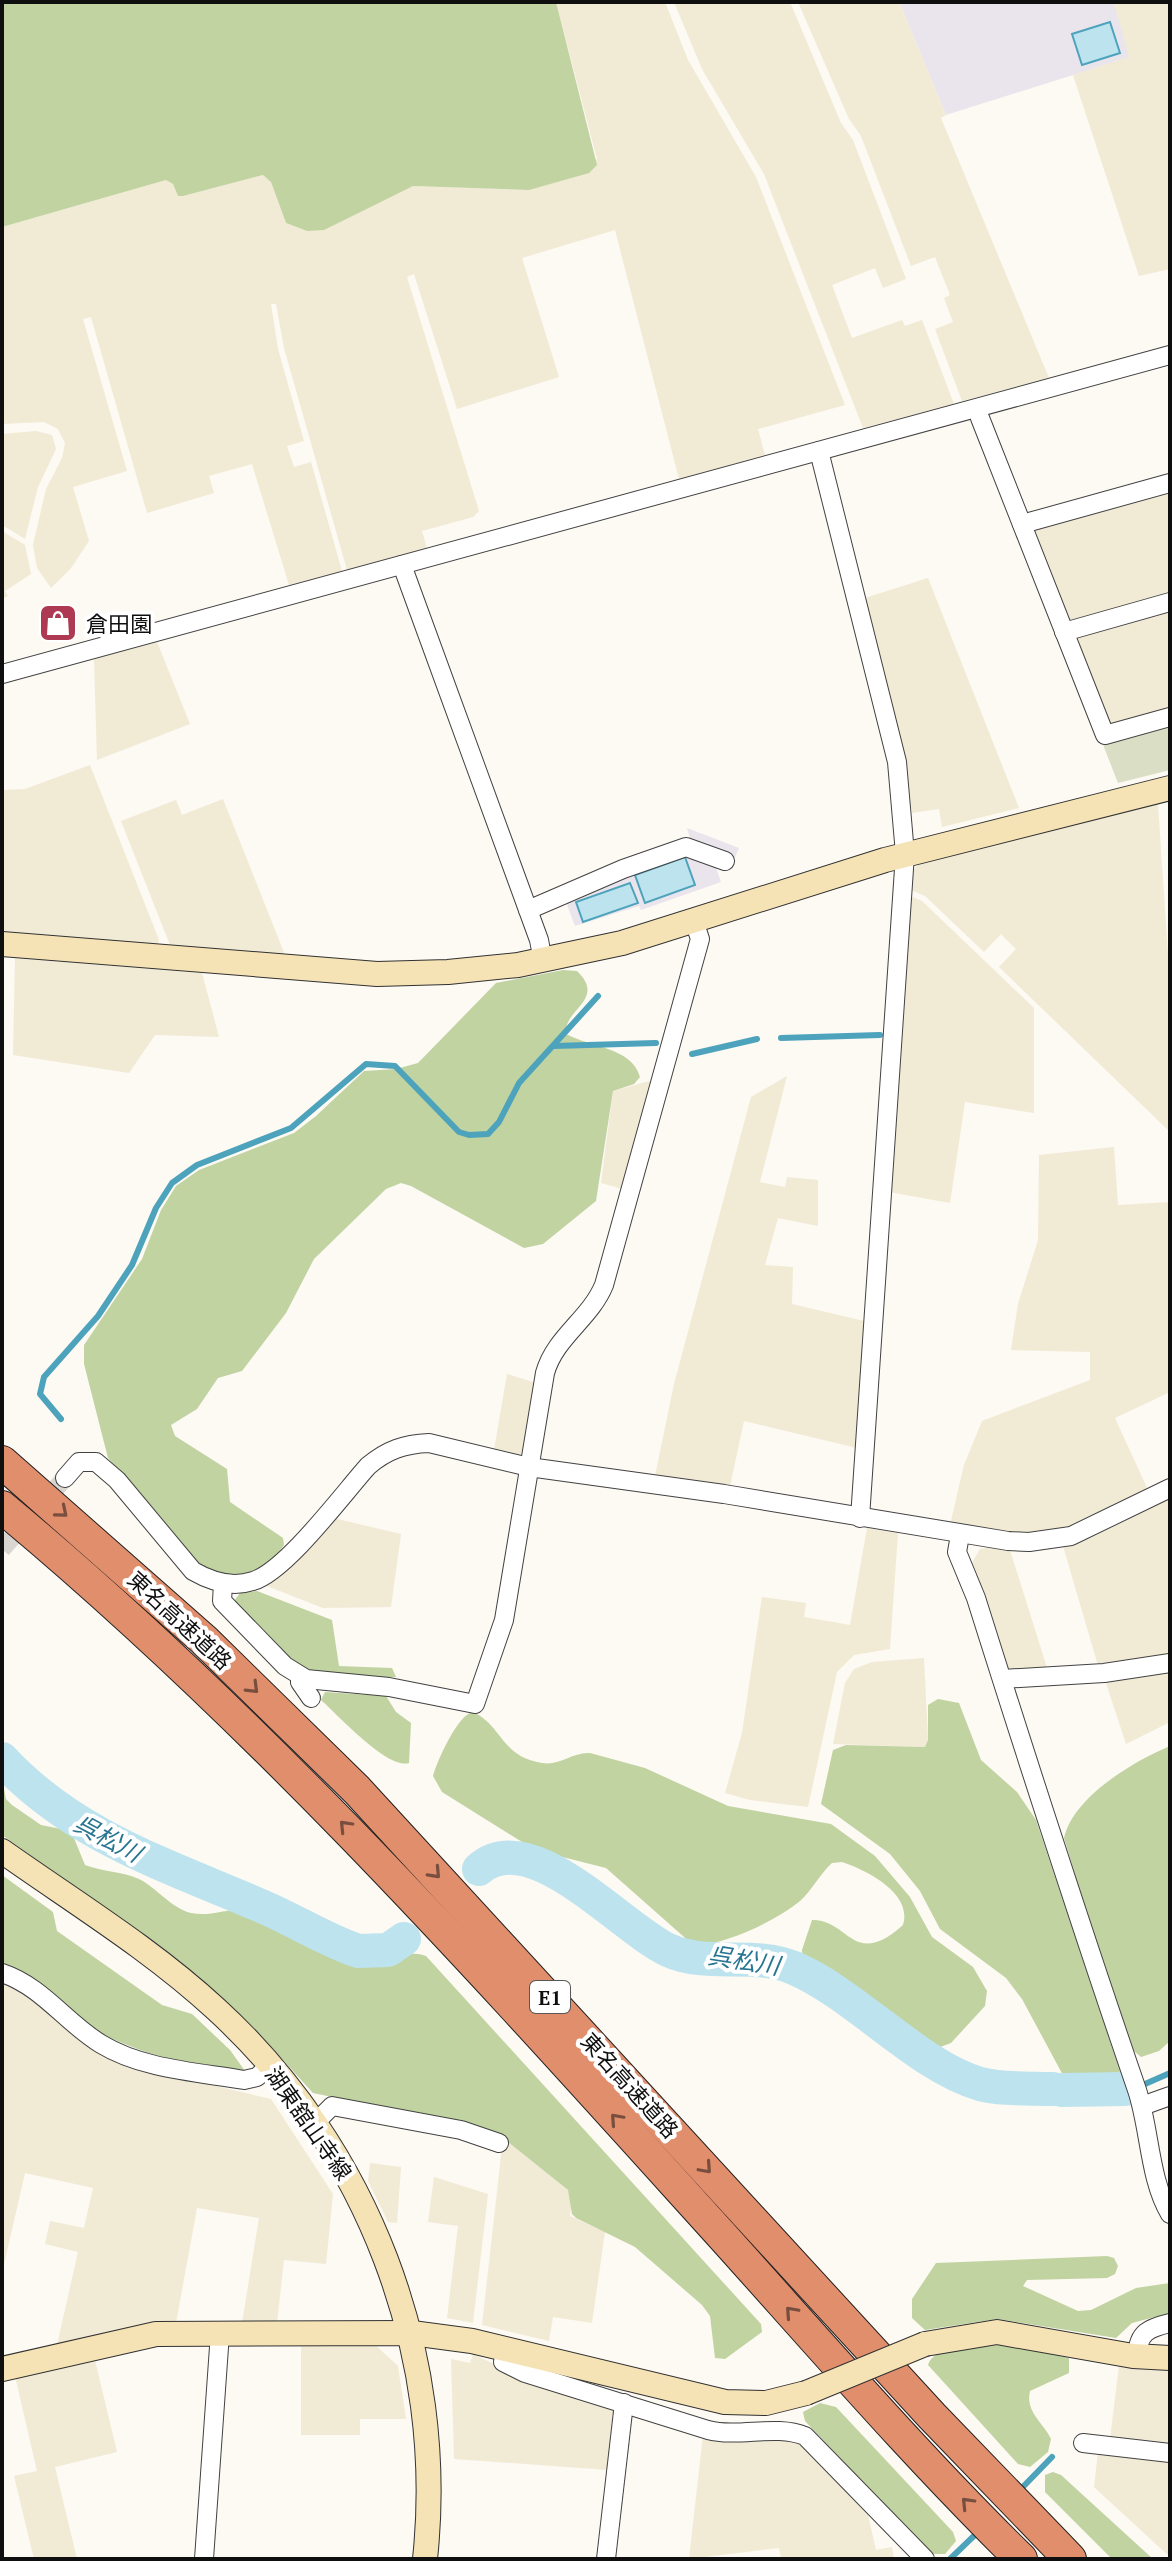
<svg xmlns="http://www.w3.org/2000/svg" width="1172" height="2561" font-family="'PT Serif','Noto Sans JP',serif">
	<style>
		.industrial { fill: #eae5ec }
		.farmland { fill: #f1ead5 }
		.forest { fill: #c0d3a1 }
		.cemetery { fill: #dadec5 }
		.water { fill: #bde4ee; stroke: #4ea3bc; stroke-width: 2 }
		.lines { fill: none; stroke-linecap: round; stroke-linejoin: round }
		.stream { stroke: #4ea3bc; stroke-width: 6 }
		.river { stroke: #bde4ee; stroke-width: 34 }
		.street-tunnel { stroke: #d9d6d1; stroke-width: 18; stroke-dasharray: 18 9; stroke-linecap: butt }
		.street-casing { stroke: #424242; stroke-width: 20 }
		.secondary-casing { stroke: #313131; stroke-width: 26 }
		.highway-casing { stroke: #202020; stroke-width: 34 }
		.street { stroke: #fff; stroke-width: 18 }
		.secondary { stroke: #f5e3b6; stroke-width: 24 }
		.highway { stroke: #e18e6d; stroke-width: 32 }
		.secondary-bridge-casing { stroke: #313131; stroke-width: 26; stroke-linecap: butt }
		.secondary-bridge { stroke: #f5e3b6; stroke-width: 24 }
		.oneway { stroke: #784e3e }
		.labels { text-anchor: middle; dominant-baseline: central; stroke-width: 8; stroke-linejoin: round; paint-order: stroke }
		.shield { fill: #fff; stroke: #575757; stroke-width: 2 }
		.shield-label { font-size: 20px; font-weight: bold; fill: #0f0f0f }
		.poi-label { font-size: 22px; fill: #0f0f0f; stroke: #fff; text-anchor: start }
		.street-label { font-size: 22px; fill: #0f0f0f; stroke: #fff }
		.water-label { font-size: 24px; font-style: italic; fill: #287591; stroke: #fff }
	</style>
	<rect width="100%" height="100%" fill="#fdf9f3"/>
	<!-- industrial -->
	<g class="industrial">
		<path d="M899,2h215l16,55 -184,58z"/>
		<path d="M687,828l52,20 -5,12 -42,-15z"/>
		<path d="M686,851l28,11 7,20 -80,28 -2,-4 -64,20 -10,-27z"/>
	</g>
	<!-- farmland -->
	<g class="farmland">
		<path d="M556,2h109l23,58 68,117 89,228 -87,24 7,26 -86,24 -64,-249 -93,28 37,119 -102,32 -43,-135 -7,3 72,234 -6,6 -51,14 5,17 -80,22 -63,-222 -8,-44h-5l7,45 26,92 -17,5 7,21 17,-5 31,109 -53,14 -37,-121 -43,12 5,17 -67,20 -56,-196 -8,2 44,152 -54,16 16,54 -18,27 -20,20 -14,-20 -4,-23 13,-56 16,-31 3,-15 -7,-14 -14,-7 -42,2v-197l164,-47 7,4 5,12h5l80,-21 8,7 15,41 21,8 106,-45 116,4 68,-31z"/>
		<path d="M674,2h116l51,121 12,17 53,139 -23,9 -8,-20 -43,17 20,53 50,-18 3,6 17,-6 32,84 -91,24 -99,-254 -62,-105z"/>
		<path d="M798,2h101l47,113 -5,3 108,260 -87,23 -27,-72 18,-7 -9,-24 6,-3 -15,-38 -24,9 -50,-130 -12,-17z"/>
		<path d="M1114,2h56v267l-31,7 -66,-201 56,-18z"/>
		<path d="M36,431l16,4 4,14 -18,38 -13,52 -23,-14v-91z"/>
		<path d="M1170,492v101l-103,29 -36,-92z"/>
		<path d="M2,531l23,14 6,29 -26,17 3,5 -6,3z"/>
		<path d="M928,578l91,230 -77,19 -3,-18 -27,4 -7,-53 -40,-162z"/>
		<path d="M1170,611v100l-61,17 -36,-91z"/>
		<path d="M157,642l33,82 -93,36 -3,-101z"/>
		<path d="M90,765l69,175 -1,4 -156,-13v-141l23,-1z"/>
		<path d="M223,799l62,156 -115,-10 -49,-124 55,-21 6,15z"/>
		<path d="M1158,804l12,182v146l-171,-165 17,-18 -15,-15 -17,18 -59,-56 -14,-6 1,-19 7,-7z"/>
		<path d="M910,896l12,5 112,107v105l-69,-11 -15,101 -61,-11z"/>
		<path d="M15,958l187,15 17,64 -64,-2 -26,38 -116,-18z"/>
		<path d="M787,1076l-27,106 25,5 2,-10 31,3v46l-40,-8 -13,47 28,2 -1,37 72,17 -7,127 -113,-27 -14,65 -75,-10 19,-92 77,-287z"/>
		<path d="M653,1080l-30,109 -22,-6 12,-92z"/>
		<path d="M1114,1147l4,58 52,-3v190l-55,26 33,72 -80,38 -39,6 -79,-9 14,-60 18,-44 108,-41v-28l-79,-2 7,-46 20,-64 1,-85z"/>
		<path d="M507,1374l29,9 -12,68 -6,5 -24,-6z"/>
		<path d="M1170,1498v161l-71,10 -36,-123 31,-10z"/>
		<path d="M333,1518l68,16 -10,73 -68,1 -56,-22z"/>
		<path d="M867,1528l31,5 -8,116 -36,6 -17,17 -29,135 -58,-7 -25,-7 17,-60 20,-136 44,6 -2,14 46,8z"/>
		<path d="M991,1547l19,3 38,121 -39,1 -37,-109 8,-14z"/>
		<path d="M924,1658l4,82 -3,7 -92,-3 12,-61 9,-14 18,-7z"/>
		<path d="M1170,1668v54l-44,22 -22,-67z"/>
		<path d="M2,1980l15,6 115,80 139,33 62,95 -7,70 -42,-4 -7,63h-35l17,-105 -62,-10 -21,115 -40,3 -79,19 21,-93 -33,-8 5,-23 34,7 9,-40 -68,-15 -23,100z"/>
		<path d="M503,2138l65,52 4,10 -2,16 35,16 -13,91 -39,-6 -4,24 -67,-16z"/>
		<path d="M370,2163l31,4 -4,56 -9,-1 -20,-41z"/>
		<path d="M434,2177l54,17 -15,129 -26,-5 11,-92 -30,-4z"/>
		<path d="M301,2343h72l25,23 8,53h-46v16h-59z"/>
		<path d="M473,2354l50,24 86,26 5,7 -6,59 -154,-11 -3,-100 19,4z"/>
		<path d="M94,2356l23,96 -62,15 22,92h-43l-20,-83 23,-5 -22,-95z"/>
		<path d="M1119,2366l51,3v77l-60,-7z"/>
		<path d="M703,2435l91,3 72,68 10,44 16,-3 2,12h-113l-2,-11 -90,11z"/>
		<path d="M1098,2452l72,8v97l-76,-70z"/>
	</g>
	<!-- forest -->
	<g class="forest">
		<path d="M2,2h554l41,163 -8,8 -60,17 -116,-4 -89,44 -17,1 -21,-8 -15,-41 -8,-7 -80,21h-5l-5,-12 -7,-4 -164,47z"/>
		<path d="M563,970l14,1c30,29 -14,38 -11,63 23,13 66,13 74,43l-6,7 -21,7 -17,110 -53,43 -19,4 -113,-62 -10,-3 -15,6 -72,70 -28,54 -44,58 -24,7 -21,31 -26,16 4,11 52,33 3,33 53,36 1,7c-21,31 -54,38 -85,19l-91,-106 -24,-94v-19l58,-86 19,-49 15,-24 23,-16 95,-37 22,-17 48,-45 32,-2 22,-6 78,-80z"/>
		<path d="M257,1591l75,29 7,46 53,2 4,9h-66l-32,-9 -64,-67 6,-8z"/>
		<path d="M325,1692l61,4 10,16 15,11 -2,40c-21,7 -71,-48 -88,-63z"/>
		<path d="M938,1699l21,4 22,57 36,32 19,28 84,251 -4,11 -37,1 -15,-6 -42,-78 -16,-21 -66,-49 -20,-38 -30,-37 -69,-50 12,-54 13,-5 79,2 3,-7v-35z"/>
		<path d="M473,1712c30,14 28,45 69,51 18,3 30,-11 48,-10l55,15 83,38 103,18 44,32 35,41 22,40 41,30 14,24 -2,15 -34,37 -16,6 -132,-86 -1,-13 10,-30c37,-1 41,50 91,5 10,-32 -37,-55 -61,-63l-10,1c-12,11 -20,27 -32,38 -23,19 -79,47 -108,43l-86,-76 -71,-18 -93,-58 -9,-16c4,-15 25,-62 40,-64z"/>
		<path d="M1170,1746v295l-11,10 -18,6 -7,-6 -35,-97 -35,-116c9,-41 70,-77 106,-92z"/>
		<path d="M2,1779l4,20 6,6 29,20 30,6 14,34c18,7 37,6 54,14 18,9 32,29 52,34 22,5 43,-9 67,-1 33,11 61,35 95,44 25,7 49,-8 73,0l335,368 1,8 -37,27 -10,-1 -5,-42 -8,-11 -67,-58 -59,-29 -4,-4 -4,-24 -65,-52 -41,-14 -149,-31 -59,-65 -57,-53 -195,-140z"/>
		<path d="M2,1875l51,37 4,19 105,74 30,9 38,36 15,21c-34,3 -124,-23 -153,-43 -32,-21 -52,-49 -90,-63z"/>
		<path d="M1107,2256l7,2 4,8 -3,8 -8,4 -80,2 -4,6 55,25 13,-1 45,-22 34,-5v30l-38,10 -16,15 -119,-19 -72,11 -13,-12v-19l24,-36z"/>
		<path d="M997,2345l23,1 49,12v15l-39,18c-5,21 13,31 21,48l-3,13 -18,15 -12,-3 -90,-99c6,-21 51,-19 69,-20z"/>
		<path d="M820,2403l16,4 117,125 3,9 -11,13h-14l-126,-133 -2,-9z"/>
		<path d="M1053,2472l8,3 92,84h-41l-67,-67v-17z"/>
	</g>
	<!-- cemetery -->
	<path class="cemetery" d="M1170,723v47l-52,13 -16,-41z"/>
	<!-- water -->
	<g class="water">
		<path d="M1110,22l10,31 -38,12 -10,-31z"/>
		<path d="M685,857l10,28 -50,18 -10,-28z"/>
		<path d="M630,883l8,20 -55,19 -7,-20z"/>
	</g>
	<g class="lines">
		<!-- stream -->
		<g class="stream">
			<path d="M781,1038l99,-3"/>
			<path d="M554,1046l102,-3"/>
			<path d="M692,1054l65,-15"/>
			<path d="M61,1419l-21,-25 4,-17 54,-61 34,-51 24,-57 16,-25 25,-18 94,-37 75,-64 29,2 64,66 10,3 19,-1 11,-12 20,-39 79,-87"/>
			<path d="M1145,2084l25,-11"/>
			<path d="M1018,2492l34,-35"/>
			<path d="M950,2559l29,-28"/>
		</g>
		<!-- river -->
		<g class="river">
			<path d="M2,1759c70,76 164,106 257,146 34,14 64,34 99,46l30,-1 16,-11"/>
			<path d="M479,1869c51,-46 142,59 189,81 39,18 86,1 126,18 61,26 124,98 186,116 23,6 50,4 73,5"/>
			<path d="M1062,2090l64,-1"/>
		</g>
		<!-- street-tunnel -->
		<path class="street-tunnel" d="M2,1549l63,-71"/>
		<!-- street casing -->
		<g class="street-casing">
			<g id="street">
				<path d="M980,418l125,317 65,-18"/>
				<path d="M819,451l78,311 8,92 -45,664"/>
				<path d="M1022,524l148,-41"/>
				<path d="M402,565l137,375 4,21"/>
				<path d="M1064,632l106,-30"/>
				<path d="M2,674l1168,-319"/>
				<path d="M528,910l95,-41 63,-22 39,14"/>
				<path d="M65,1478l14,-16h17l21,18 76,91c19,11 39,17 60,10 33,-10 90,-87 115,-115 19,-16 36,-22 61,-23l100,24 195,27 284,47 21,1 42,-6 99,-48"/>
				<path d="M960,1535l-3,17 19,46c52,165 105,329 161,492 13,39 12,89 33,124"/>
				<path d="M223,1584l-1,17 63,65 21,13 83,8 86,17 29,-84 41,-247c10,-36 45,-54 59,-88l96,-346 -6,-18"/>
				<path d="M302,1677l-2,5 11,16"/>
				<path d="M1002,1679l102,-6 66,-10"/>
				<path d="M2,1973c41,14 63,49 99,71 41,25 96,28 143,36l13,-3 13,-12"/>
				<path d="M1142,2106l28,-10"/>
				<path d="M315,2123l17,-17 129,24 38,13"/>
				<path d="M506,2350l-3,12 22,11 183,57c32,8 67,-6 97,6l120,123"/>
				<path d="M1137,2356c1,-24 12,-28 33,-33"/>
				<path d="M1083,2443l87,10"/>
				<path d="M204,2559l16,-226"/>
				<path d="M606,2559l18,-156"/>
			</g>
		</g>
		<!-- secondary casing -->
		<g class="secondary-casing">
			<g id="secondary">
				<path d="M2,944l375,30 71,-2 70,-7 104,-22 263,-83 285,-72"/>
				<path d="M2,1851c72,51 149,98 214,158 152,139 231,345 209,550"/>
				<path d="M925,2344l72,-12 136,24 37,2"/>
				<path d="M2,2369l154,-35 256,-1 60,8 253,61 41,1 40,-10"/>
			</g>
		</g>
		<!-- highway casing -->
		<g class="highway-casing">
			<g id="highway">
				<path d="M2,1462l202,178 153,150 575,626 138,143"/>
				<path d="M2,1507c265,220 493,478 724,733 97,108 192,218 295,319"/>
			</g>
		</g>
		<!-- street -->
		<use href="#street" class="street"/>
		<!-- secondary -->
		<use href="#secondary" class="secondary"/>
		<!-- highway -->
		<use href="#highway" class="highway"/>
		<!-- secondary-bridge casing -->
		<g class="secondary-bridge-casing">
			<path id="secondary-bridge" d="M806,2393l119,-49"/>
		</g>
		<!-- secondary-bridge -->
		<use href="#secondary-bridge" class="secondary-bridge"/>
	</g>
	<!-- one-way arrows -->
	<defs><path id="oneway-chevron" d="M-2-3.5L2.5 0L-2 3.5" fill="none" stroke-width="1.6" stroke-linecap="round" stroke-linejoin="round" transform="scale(2)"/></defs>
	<g class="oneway">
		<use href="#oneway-chevron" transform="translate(62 1512) rotate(40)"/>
		<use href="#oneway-chevron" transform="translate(253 1688) rotate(45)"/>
		<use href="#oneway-chevron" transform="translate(345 1826) rotate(-134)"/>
		<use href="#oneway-chevron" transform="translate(435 1873) rotate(47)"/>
		<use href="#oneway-chevron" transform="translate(616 2119) rotate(-132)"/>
		<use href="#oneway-chevron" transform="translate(706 2168) rotate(48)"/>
		<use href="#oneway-chevron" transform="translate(791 2312) rotate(-132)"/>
		<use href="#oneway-chevron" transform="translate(967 2503) rotate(-134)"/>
	</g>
	<!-- icons -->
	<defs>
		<g id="shop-square" transform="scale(2)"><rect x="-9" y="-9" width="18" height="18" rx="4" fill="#ad3952" stroke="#fff"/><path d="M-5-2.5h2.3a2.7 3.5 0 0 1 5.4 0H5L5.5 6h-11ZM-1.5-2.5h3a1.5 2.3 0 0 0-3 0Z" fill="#fff"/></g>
	</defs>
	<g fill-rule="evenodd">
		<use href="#shop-square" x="58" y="623"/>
	</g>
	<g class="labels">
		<!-- shield labels -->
		<rect class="shield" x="530" y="1981" width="40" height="32" rx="6"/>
		<g class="shield-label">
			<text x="550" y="1997">E1</text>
		</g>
		<!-- poi labels -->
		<g class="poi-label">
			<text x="86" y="623">倉田園</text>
		</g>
		<!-- street labels -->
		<g class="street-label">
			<text transform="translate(180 1620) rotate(43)">東名高速道路</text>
			<text transform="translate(630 2085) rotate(48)">東名高速道路</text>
			<text transform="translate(309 2123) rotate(55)">湖東舘山寺線</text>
		</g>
		<!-- water labels -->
		<g class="water-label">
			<text transform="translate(108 1838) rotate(28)">呉松川</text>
			<text transform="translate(744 1960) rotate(9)">呉松川</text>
		</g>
	</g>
	<!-- border -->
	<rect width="1172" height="2561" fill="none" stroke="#0f0f0f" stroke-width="8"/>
</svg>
